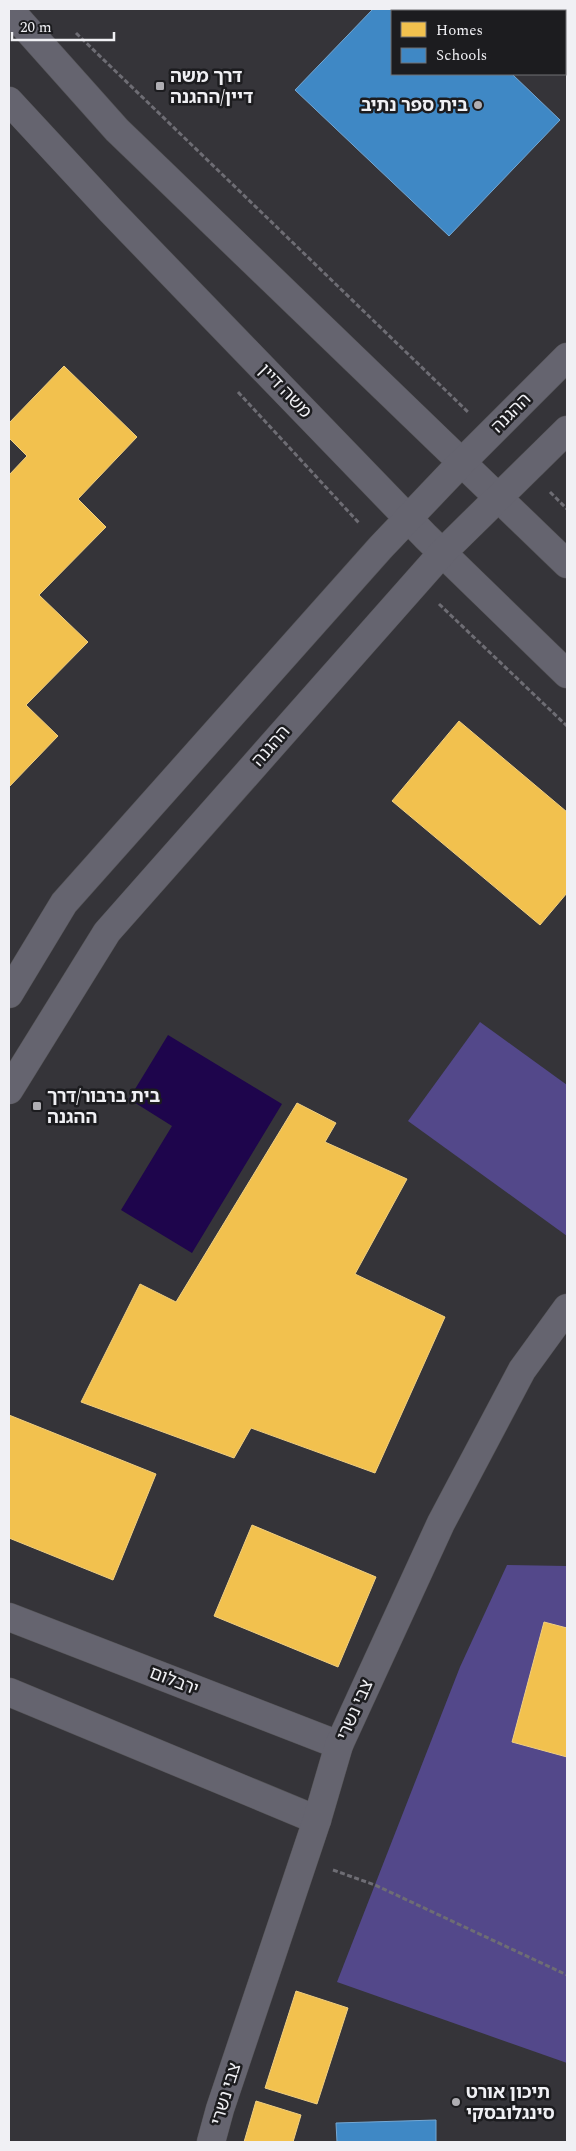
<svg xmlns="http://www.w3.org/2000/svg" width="576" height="2151" font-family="Spectral,'Noto Sans Hebrew',serif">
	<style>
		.green { fill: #53488a }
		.water { fill: #1e054c }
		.homes { fill: #f2c14e; stroke: #f1cf80 }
		.schools { fill: #3f88c5; stroke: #74a7d3 }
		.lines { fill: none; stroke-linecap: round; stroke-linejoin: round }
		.minor-casing { stroke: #545356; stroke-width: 29 }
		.path { stroke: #6e6d74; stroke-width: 3; stroke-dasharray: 5 2.5; stroke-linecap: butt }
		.minor { stroke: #65646f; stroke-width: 28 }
		.poi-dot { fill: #afaeb3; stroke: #1c1c1f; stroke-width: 2 }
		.labels { text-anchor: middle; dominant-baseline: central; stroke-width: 5; stroke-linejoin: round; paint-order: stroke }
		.poi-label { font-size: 18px; font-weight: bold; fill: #f0f0f4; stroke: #1c1c1f; text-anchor: start }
		.street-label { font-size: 18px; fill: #f0f0f4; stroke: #1c1c1f }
	</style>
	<rect width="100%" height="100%" fill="#353439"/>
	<!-- green -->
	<g class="green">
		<path d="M480,1022l87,63v151l-159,-115z"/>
		<path d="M507,1565l60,1v497l-230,-81 123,-315z"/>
	</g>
	<!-- water -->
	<path class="water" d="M168,1035l114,69 -90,149 -71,-43 51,-84 -43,-27z"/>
	<!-- homes -->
	<g class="homes">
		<path d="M64,366l73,71 -59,62 28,28 -67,68 49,47 -62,63 32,31 -49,51v-312l18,-19 -18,-18v-15z"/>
		<path d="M459,721l108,91v81l-27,32 -148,-124z"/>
		<path d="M297,1103l39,20 -11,19 82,37 -52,95 90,43 -70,156 -124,-45 -17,30 -153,-56 59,-118 36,18z"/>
		<path d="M9,1415l147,59 -43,106 -104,-42z"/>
		<path d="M252,1525l124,52 -38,90 -124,-51z"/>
		<path d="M544,1622l23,6v129l-55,-15z"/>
		<path d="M296,1991l52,17 -31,96 -52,-16z"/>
		<path d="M256,2101l45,14 -8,27h-49z"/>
	</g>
	<!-- schools -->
	<g class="schools">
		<path d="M373,9h71l2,2h-54v63h120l48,46 -111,116 -154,-146z"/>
		<path d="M436,2120v22h-99l-1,-19z"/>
	</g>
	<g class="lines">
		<!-- minor casing -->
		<g class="minor-casing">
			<g id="minor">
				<path d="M9,9l108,121 450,434"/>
				<path d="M9,101l102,110 315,326 141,137"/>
				<path d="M9,994l55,-91 317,-356 80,-84 106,-106"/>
				<path d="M9,1090l98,-158 336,-380 124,-122"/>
				<path d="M9,1617l330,128"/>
				<path d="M9,1692l308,128"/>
				<path d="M211,2142l9,-33 97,-289 22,-75 102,-222 81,-153 45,-62"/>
			</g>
		</g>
		<!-- path -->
		<g class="path">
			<path d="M76,33l393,380"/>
			<path d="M238,392l121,131"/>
			<path d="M550,492l17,17"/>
			<path d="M439,604l128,122"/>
			<path d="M333,1870l42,15 192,90"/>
		</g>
		<!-- minor -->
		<use href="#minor" class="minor"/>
	</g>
	<!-- markers -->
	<g class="poi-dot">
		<rect x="155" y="81" width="10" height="10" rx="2.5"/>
		<circle cx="478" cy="105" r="5"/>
		<rect x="32" y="1101" width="10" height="10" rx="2.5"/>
		<circle cx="456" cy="2102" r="5"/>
	</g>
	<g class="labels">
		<!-- poi labels -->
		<g class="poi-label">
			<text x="170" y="76">דרך משה<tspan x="170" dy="21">דיין/ההגנה</tspan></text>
			<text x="468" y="105" text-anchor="end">בית ספר נתיב</text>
			<text x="47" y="1096">בית ברבור/דרך<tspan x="47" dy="21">ההגנה</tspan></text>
			<text x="466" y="2092">תיכון אורט<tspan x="466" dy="21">סינגלובסקי</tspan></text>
		</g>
		<!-- street labels -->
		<g class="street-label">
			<text transform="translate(285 391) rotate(46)">משה דיין</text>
			<text transform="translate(511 413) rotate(-45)">ההגנה</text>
			<text transform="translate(271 746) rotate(-49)">ההגנה</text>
			<text transform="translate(174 1681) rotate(21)">ירבלום</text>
			<text transform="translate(355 1710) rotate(-66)">צבי נשרי</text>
			<text transform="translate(226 2094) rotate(-73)">צבי נשרי</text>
		</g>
	</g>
	<!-- border -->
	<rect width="576" height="2151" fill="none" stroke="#f0f0f4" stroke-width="20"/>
	<!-- legend -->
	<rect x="391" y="10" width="175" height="65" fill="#1c1c1f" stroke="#717174"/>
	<rect x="401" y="22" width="25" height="15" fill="#f2c14e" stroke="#717174"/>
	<text x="436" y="35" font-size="15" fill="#f0f0f4">Homes</text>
	<rect x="401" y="48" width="25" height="15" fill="#3f88c5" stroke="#717174"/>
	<text x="436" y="60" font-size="15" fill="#f0f0f4">Schools</text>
	<!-- scale -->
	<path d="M12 32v8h102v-8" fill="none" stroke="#f0f0f4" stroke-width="2.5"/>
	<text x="20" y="32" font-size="15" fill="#f0f0f4" stroke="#1c1c1f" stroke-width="4" paint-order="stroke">20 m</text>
</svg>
